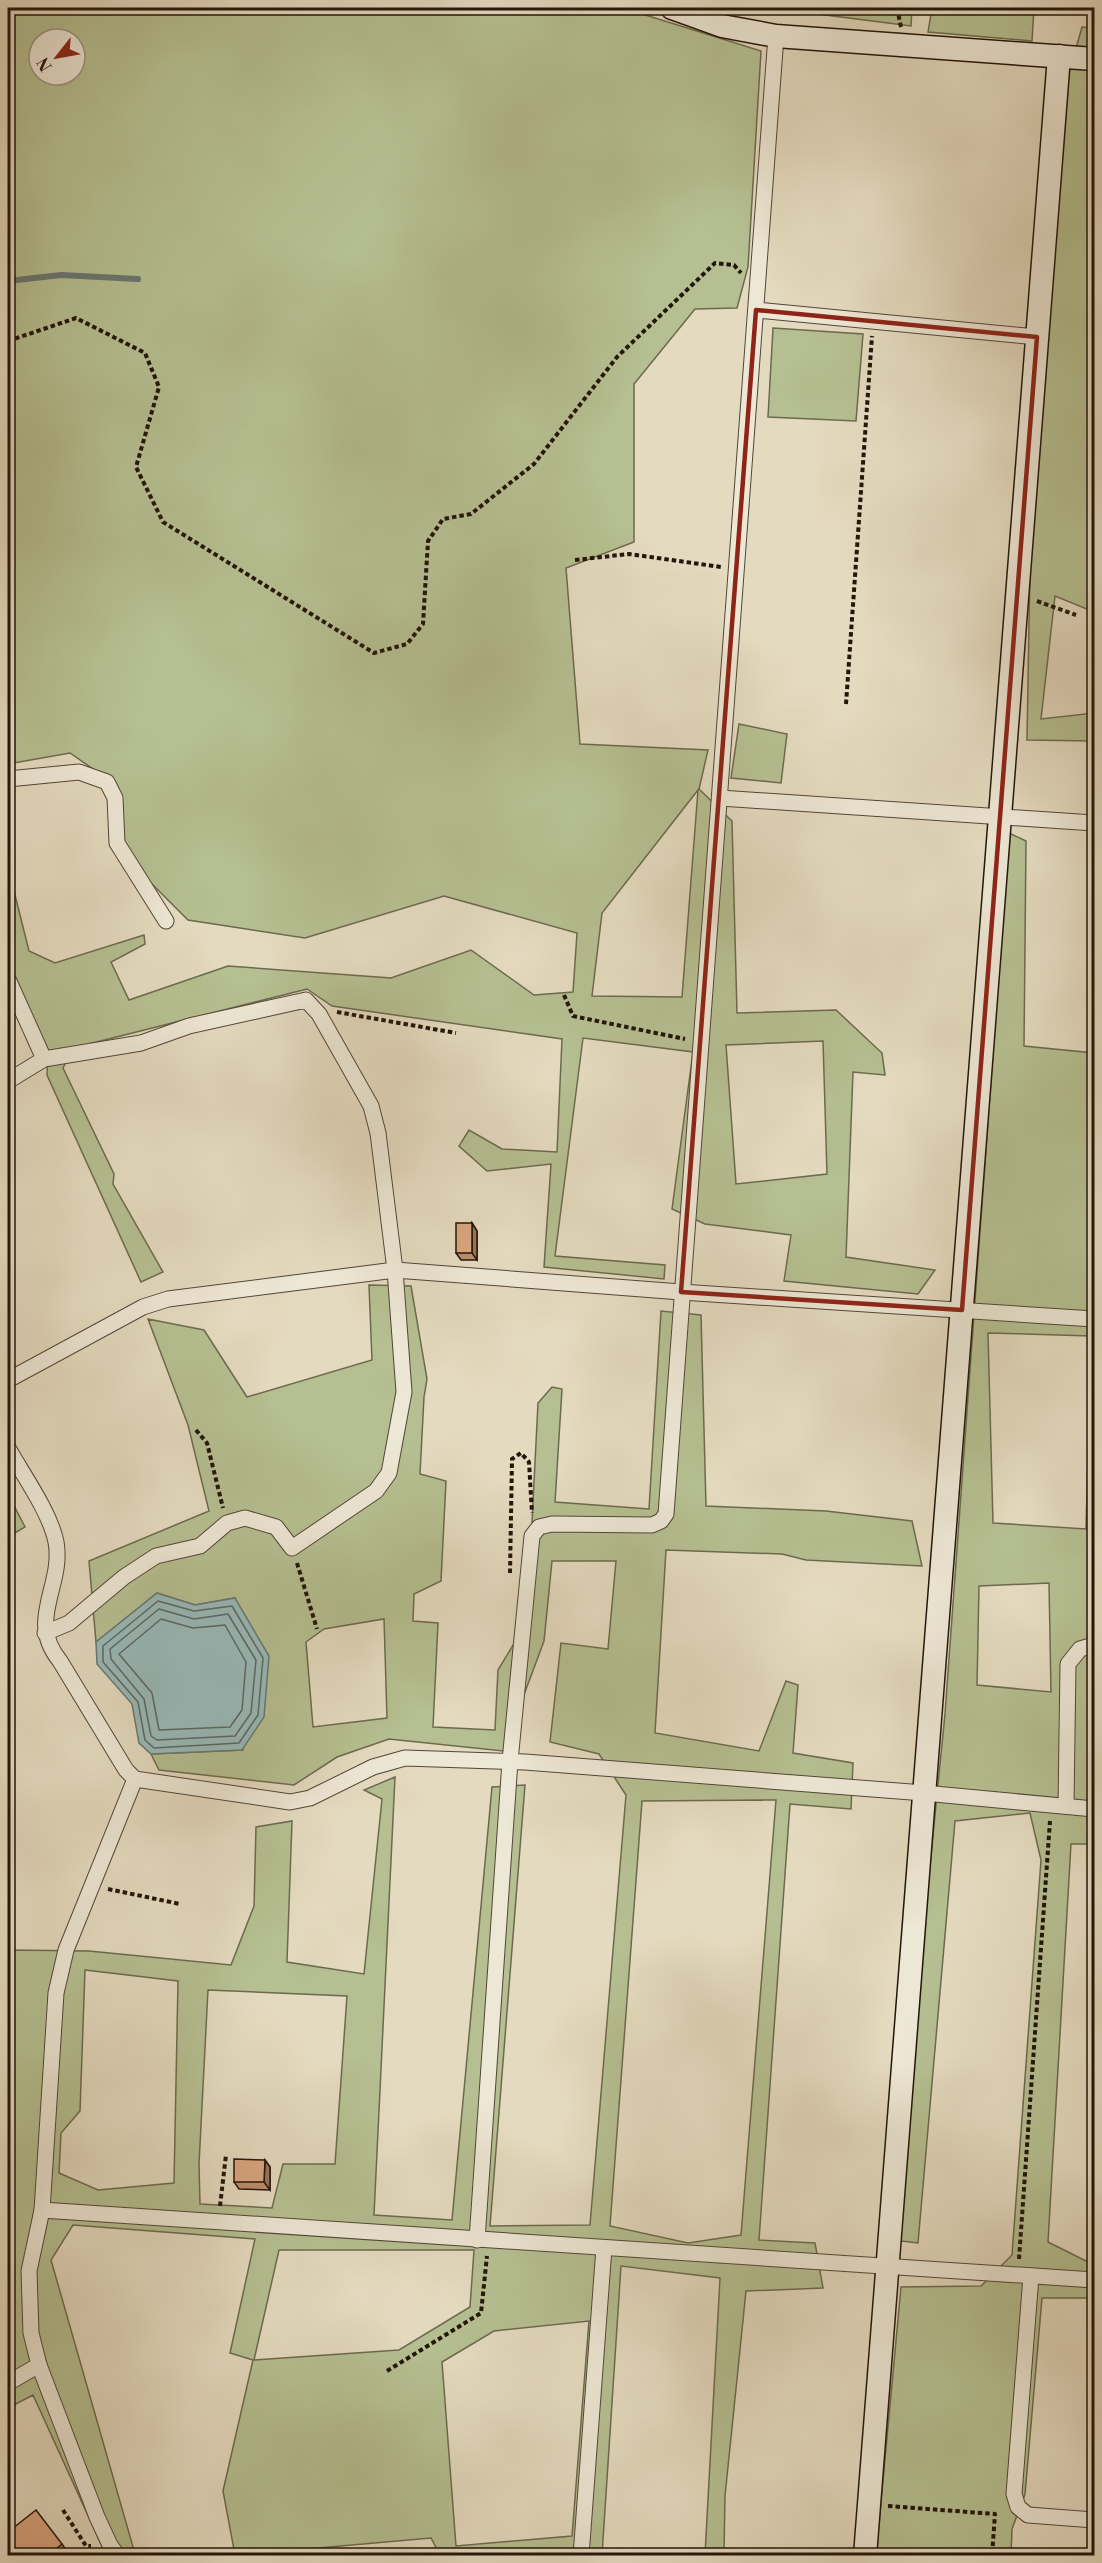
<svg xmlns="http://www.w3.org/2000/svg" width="1102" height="2563" font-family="'Libre Bodoni',serif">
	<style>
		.green { fill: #b5bf91; stroke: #6c6a4e; stroke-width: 1.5; fill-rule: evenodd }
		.water { fill: #97b9b9; stroke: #687773; stroke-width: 1.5 }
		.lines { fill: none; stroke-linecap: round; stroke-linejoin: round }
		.shore { stroke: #5c6762; stroke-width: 1.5 }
		.stream { stroke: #687773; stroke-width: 6 }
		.street-casing { stroke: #524637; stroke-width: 17 }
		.secondary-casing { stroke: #22150a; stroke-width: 25 }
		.path { stroke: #22150a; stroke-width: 4; stroke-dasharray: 4.5 3; stroke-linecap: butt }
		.street { stroke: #ede7d5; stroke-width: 15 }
		.secondary { stroke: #ede7d5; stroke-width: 22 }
		.wall { fill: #bb8e6d; stroke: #22150a; stroke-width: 1.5 }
		.shaded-wall { fill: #987459; stroke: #22150a; stroke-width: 1.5 }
		.building { fill: #d9a57f; stroke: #22150a; stroke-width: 1.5 }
		.marked { fill: none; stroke: #8f2418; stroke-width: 4.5; stroke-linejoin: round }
	</style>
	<rect width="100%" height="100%" fill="#e4dabf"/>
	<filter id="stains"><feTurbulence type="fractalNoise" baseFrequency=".00333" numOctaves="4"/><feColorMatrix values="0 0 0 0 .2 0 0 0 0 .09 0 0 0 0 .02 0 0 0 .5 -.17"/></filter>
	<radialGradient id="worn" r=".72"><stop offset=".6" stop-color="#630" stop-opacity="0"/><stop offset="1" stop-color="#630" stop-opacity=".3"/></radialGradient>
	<!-- green -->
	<g class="green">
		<path d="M8,8h615l138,43 -13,216 -11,41 -42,1 -61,75v158l-68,26 14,176 128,6 -9,39 33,32 5,192 99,-3 46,43 3,22 -32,-3 -7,185 89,13 -17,24 -134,-13 7,-46 -86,-11 -33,-15 21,-157 -110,-14 -28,218 110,9 -1,14 -120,-12 7,-103 -64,7 -28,-25 10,-16 33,19 55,3 5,-113 -230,-33 -25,-17 -234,59 -10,20 51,106 -1,10 50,88 -22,10 -94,-207 1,-24 -40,-88v-96l21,84 26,12 89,-28 1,9 -34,18 18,38 99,-34 163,12 80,-28 63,45 39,-3 4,-59 -133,-37 -139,42 -117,-18 -65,-65 -7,-70 -46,-32 -62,11zM39,39h36v36h-36zM698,790l-16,207 -90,-1 10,-83zM823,1041l4,133 -91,10 -10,-139z"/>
		<path d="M794,8h118l-1,18 -117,-15z"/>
		<path d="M932,8h102l-2,33 -104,-9z"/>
		<path d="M1082,27l12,1v584l-39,-16 -14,123 53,-6v28l-67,-1 3,-173 39,-494z"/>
		<path d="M773,328l90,6 -7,87 -88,-4z"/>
		<path d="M739,724l48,10 -6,49 -50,-5z"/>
		<path d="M1009,833l17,8 -2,205 70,7v614h-2l2,13v164h-23l-23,398 46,23v33h-52l-17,196 -13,35 -1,26 -135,1 25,-269 80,-1 31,-31 29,-395 -11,-47 -75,8 -37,422 -25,-3 52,-526zM988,1333l103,3 -5,193 -93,-6zM1049,1583l2,109 -74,-7 2,-99z"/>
		<path d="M369,1285l42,1 16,93 -3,18 -4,77 26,7 -5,100 -27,13 -1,27 25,2 -5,104 62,3 3,-60 29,-48 11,-219 14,-16 10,2 -7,113 94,7 12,-198 40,4 5,191 120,5 86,10 10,45 -116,-6 -24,-6 -116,-4 -11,183 104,18 27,-70 12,4 -5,68 60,10 -2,46 -61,-5 -31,436 56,3 8,45 -77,3 -21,205 -1,59h-19l15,-277 -99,-12 -19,289h-162l-9,-17 -158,14 -2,3h-36l-12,-64 30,-131 -23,-7 25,-114 -182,-14 -22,35 84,294 -29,1 -73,-160 -25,13v-458l81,1 142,14 23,-59 2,-79 36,-6 -5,141 77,12 18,-175 -18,-9 31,-13 -21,438 78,5 40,-433 33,-2 -35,441 100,-1 36,-430 -27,-41 -49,-12 11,-99 47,6 8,-88h-64l-8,80 -41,110 -114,-12 -52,18 -43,28 -135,-15 -8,-16 92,-4 -8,-152 -40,7 -38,-12 -61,49 -7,-81 120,-50 -21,-86 -40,-106 56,11 43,67 125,-37zM384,1619l3,99 -74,9 -7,-85 18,-13zM776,1800l-35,435 -53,8 -78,-17 32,-425zM85,1970l93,11 -4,202 -76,7 -39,-17 2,-40 19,-22zM208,1990l139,6 -12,168h-52l-11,44 -72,-4 -1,-40zM279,2250h195l-4,57 -71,43 -145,10zM589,2321l-17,215 -116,10 -14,-184 52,-31z"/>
		<path d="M8,1494l17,33 -17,10z"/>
	</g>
	<!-- water -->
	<path class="water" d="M157,1593l38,12 40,-7 34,58 -5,61 -22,33 -91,4 -12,-11 -7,-39 -35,-40 -1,-22z"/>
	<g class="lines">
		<!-- shore -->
		<g class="shore">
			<path d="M158,1601l36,10 38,-5 31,52 -5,57 -19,28 -85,5 -9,-8 -7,-38 -35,-40v-16z"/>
			<path d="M159,1609l35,10 34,-5 28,46 -5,53 -16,23 -78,4 -6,-4 -7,-37 -33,-40 -1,-10z"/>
			<path d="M161,1619l32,9 32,-3 21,37 -4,48 -12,17 -71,3 -7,-37 -33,-39z"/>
		</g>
		<!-- stream -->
		<path class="stream" d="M8,281l53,-6 77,4"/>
		<!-- street casing -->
		<g class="street-casing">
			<g id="street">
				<path d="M756,310l281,27"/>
				<path d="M8,779l71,-7 28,10 8,16 2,45 49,78"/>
				<path d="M720,798l374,25"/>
				<path d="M8,979l36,80"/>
				<path d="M8,1081l36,-22 97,-16 48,-17 117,-26 13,14 52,92 7,27 17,137 9,122 -15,81 -13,18 -84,57 -16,-21 -31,-9 -18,5 -27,23 -44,10 -32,21 -55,46 -24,10"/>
				<path d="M8,1380l135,-73 25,-8 227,-29 286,22 413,27"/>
				<path d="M8,1448c15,27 42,64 48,94 8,44 -30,78 4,119l66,109 9,9 155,23 20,-4 63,-31 32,-9 120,4 399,31 170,16"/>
				<path d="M1066,1806l2,-142 12,-15 14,-4"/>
				<path d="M42,2210l1052,70"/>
				<path d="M477,2240l33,-479 22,-225 7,-9 13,-3 100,1 9,-4 5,-7 110,-1478"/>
				<path d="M1031,2276l-17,218 4,13 10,8 66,5"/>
				<path d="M8,2383l31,-18"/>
				<path d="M118,2556l-8,-11 -13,-28 -58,-152 -8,-32 -2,-62 13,-61 14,-217 10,-43 69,-171"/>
				<path d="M581,2556l23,-308"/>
			</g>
		</g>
		<!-- secondary casing -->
		<g class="secondary-casing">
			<g id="secondary">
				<path d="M672,8l50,18 54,10 318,23"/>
				<path d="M865,2556l194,-2500"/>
			</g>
		</g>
		<!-- path -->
		<g class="path">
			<path d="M897,8l4,19"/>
			<path d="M8,341l68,-23 69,35 14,34 -23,80 27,55 211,131 33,-9 16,-20 5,-83 15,-22 28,-5 63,-50 83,-107 98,-94 19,2 7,8"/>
			<path d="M575,560l54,-6 92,13"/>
			<path d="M1037,601l39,14"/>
			<path d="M846,704l26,-368"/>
			<path d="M564,995l9,21 112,23"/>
			<path d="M337,1012l119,21"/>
			<path d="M196,1430l11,13 16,65"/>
			<path d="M297,1563l20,66"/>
			<path d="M510,1573l2,-114 9,-6 8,9 3,51"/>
			<path d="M108,1889l72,15"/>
			<path d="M220,2206l6,-51"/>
			<path d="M1019,2259l31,-438"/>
			<path d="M387,2371l94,-58 6,-57"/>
			<path d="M888,2506l107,8 -3,42"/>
			<path d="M63,2510l23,36h5"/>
		</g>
		<!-- street -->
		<use href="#street" class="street"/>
		<!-- secondary -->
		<use href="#secondary" class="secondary"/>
	</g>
	<!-- wall -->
	<g class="wall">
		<path d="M472,1223l5,8v29h-16l-5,-7z"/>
		<path d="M265,2160l5,7v23l-31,-1 -5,-7z"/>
		<path d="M62,2544l8,12h-62z"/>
	</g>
	<!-- shaded-wall -->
	<g class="shaded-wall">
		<path d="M472,1223l5,8v29l-5,-7z"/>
		<path d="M265,2160l5,7v23l-6,-8z"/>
	</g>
	<!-- building -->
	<g class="building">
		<rect x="456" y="1223" width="16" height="30"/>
		<path d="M234,2159l31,1 -1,22h-30z"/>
		<path d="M36,2510l26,34 -15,12h-39v-24z"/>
	</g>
	<!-- marked area -->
	<path class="marked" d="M756,310l281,27 -75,973 -281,-18z"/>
	<!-- margin -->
	<rect width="1102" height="2563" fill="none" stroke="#e4dabf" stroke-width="30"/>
	<rect x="9" y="9" width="1084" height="2545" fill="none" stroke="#22150a" stroke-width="3"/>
	<rect x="15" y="15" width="1072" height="2533" fill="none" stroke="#22150a" stroke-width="1.5"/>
	<!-- north arrow -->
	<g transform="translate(57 57) rotate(239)"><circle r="28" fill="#ede7d5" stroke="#9c9384" stroke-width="1.5"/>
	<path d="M0-4.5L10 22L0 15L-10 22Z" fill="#8f2418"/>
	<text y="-9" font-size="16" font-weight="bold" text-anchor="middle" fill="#22150a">N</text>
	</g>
	<rect width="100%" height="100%" filter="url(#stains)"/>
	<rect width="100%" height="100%" fill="url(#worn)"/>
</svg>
